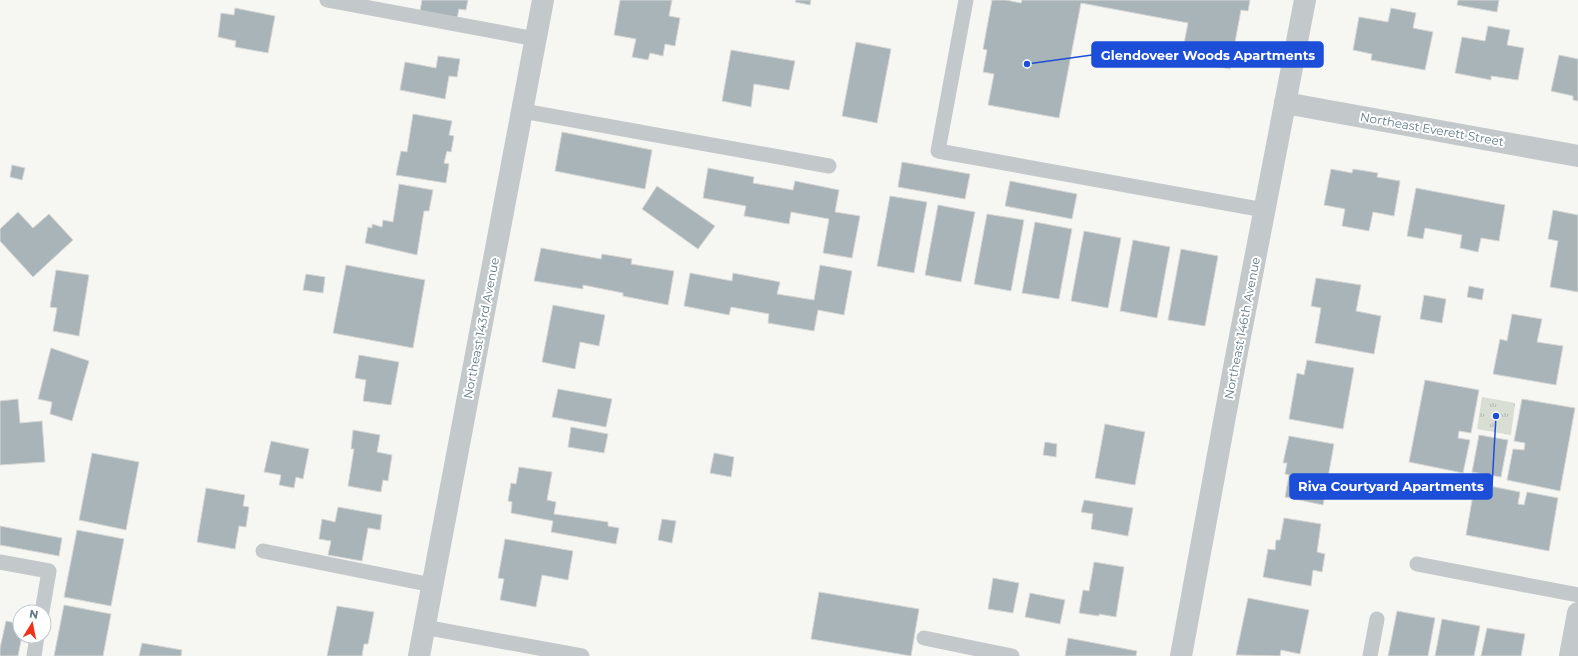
<svg xmlns="http://www.w3.org/2000/svg" width="1578" height="656" font-family="Montserrat,sans-serif">
	<style>
		.park { fill: url(#park-tufts) }
		.building { fill: #a9b4b8; stroke: #d7d7d5 }
		.lines { fill: none; stroke-linecap: round; stroke-linejoin: round }
		.service { stroke: #c3c8cb; stroke-width: 15 }
		.minor { stroke: #c3c8cb; stroke-width: 22 }
		.labels { text-anchor: middle; dominant-baseline: central; stroke-width: 4; stroke-linejoin: round; paint-order: stroke }
		.street-label { font-size: 12px; fill: #627a86; stroke: #fff }
		.leader { fill: none; stroke: #1d4ed8; stroke-width: 1.5 }
		.callout-dot { fill: #1d4ed8; stroke: #fff; stroke-width: 1.5 }
		.callout { fill: #1d4ed8; stroke: #1d4ed8; stroke-width: 1.5 }
		.callout-label { font-size: 13px; text-anchor: middle; font-weight: bold; fill: #fff }
	</style>
	<defs>
		<pattern id="park-tufts" width="24" height="20" patternUnits="userSpaceOnUse"><rect width="24" height="20" fill="#d8ded3"/><path d="M3 7l-1-3M5 7V3M7 7l1-3M15 17l-1-3M17 17v-4M19 17l1-3" fill="none" stroke="#b3b9b1"/></pattern>
	</defs>
	<rect width="100%" height="100%" fill="#f6f6f2"/>
	<!-- park -->
	<path class="park" d="M1482,397l33,6 -4,32 -34,-6z"/>
	<!-- building -->
	<g class="building">
		<path d="M422,0h46l-2,10 -7,-1 -2,9 -37,-7z"/>
		<path d="M620,0h52l-3,16 11,2 -5,28 -10,-2 -2,12 -13,-3 -2,7 -16,-3 4,-18 -22,-4z"/>
		<path d="M796,0h15l-1,5 -15,-3z"/>
		<path d="M992,0h14l15,3 1,-3h228l-2,11 -7,-1 -11,59 -49,-10 7,-36 -107,-20 -22,115 -71,-13 6,-31 -11,-2 4,-22 -4,-1z"/>
		<path d="M1458,0h41l-2,12 -40,-7z"/>
		<path d="M235,8l40,8 -7,37 -33,-6 1,-6 -18,-4 3,-24 13,2z"/>
		<path d="M1391,8l25,5 -3,15 20,4 -8,38 -54,-10 1,-6 -19,-4 6,-33 29,5z"/>
		<path d="M1488,26l22,4 -3,15 17,3 -6,32 -27,-4v4l-36,-7 7,-36 23,4z"/>
		<path d="M856,42l35,7 -14,74 -35,-7z"/>
		<path d="M731,50l64,11 -6,29 -35,-6 -3,23 -29,-6z"/>
		<path d="M1559,55l19,4v42l-5,-1v-4l-22,-5z"/>
		<path d="M438,56l22,3 -3,18 -8,-1 -4,23 -45,-9 5,-28 31,6z"/>
		<path d="M413,114l39,7 -3,14 5,1 -3,16 -4,-1 -3,12 5,1 -3,19 -50,-8 5,-24 6,1z"/>
		<path d="M562,132l90,18 -7,39 -90,-18z"/>
		<path d="M902,162l68,12 -5,25 -67,-12z"/>
		<path d="M12,165l13,3 -3,12 -12,-3z"/>
		<path d="M708,168l46,9 -1,6 40,7 2,-9 44,9 -4,22 25,4 -8,42 -29,-5 6,-34 -38,-7 -2,12 -45,-8 2,-10 -43,-8z"/>
		<path d="M1331,169l21,4 1,-4 25,4 -1,4 23,4 -6,35 -21,-4 -4,19 -27,-5 3,-17 -21,-4z"/>
		<path d="M1010,181l67,13 -5,25 -67,-13z"/>
		<path d="M399,184l34,6 -4,21h-5l-7,44 -52,-12 3,-16 4,1v-4l10,3 1,-7 10,2z"/>
		<path d="M657,186l58,40 -17,23 -56,-40z"/>
		<path d="M1416,188l89,17 -6,36 -18,-3 -3,14 -18,-4 2,-13 -37,-7 -2,11 -16,-3z"/>
		<path d="M890,196l37,6 -13,71 -37,-7z"/>
		<path d="M938,205l37,7 -14,70 -36,-7z"/>
		<path d="M1553,210l25,5v77l-28,-5 8,-46 -10,-2z"/>
		<path d="M18,212l15,16 16,-14 24,26 -40,37 -33,-36v-12z"/>
		<path d="M987,214l37,6 -13,71 -37,-7z"/>
		<path d="M1035,222l37,7 -13,70 -37,-6z"/>
		<path d="M1084,231l37,7 -13,70 -37,-7z"/>
		<path d="M1133,240l37,7 -13,71 -37,-7z"/>
		<path d="M541,248l60,11 1,-5 30,5 -1,5 43,7 -6,34 -45,-9v-3l-40,-8v4l-49,-8z"/>
		<path d="M1181,249l37,7 -13,70 -37,-6z"/>
		<path d="M346,265l79,15 -12,68 -80,-15z"/>
		<path d="M820,265l32,6 -8,44 -26,-5 -4,21 -46,-8 1,-9 -38,-7 -2,8 -45,-9 6,-33 42,8 1,-8 47,9 -3,12 37,6z"/>
		<path d="M56,270l33,5 -10,61 -26,-5 4,-23 -7,-1z"/>
		<path d="M306,274l19,3 -2,16 -20,-3z"/>
		<path d="M1316,278l45,7 -5,26 25,5 -7,38 -59,-11 6,-35 -10,-2z"/>
		<path d="M1469,286l15,3 -2,11 -15,-3z"/>
		<path d="M1424,295l22,4 -4,24 -22,-4z"/>
		<path d="M553,305l52,10 -6,31 -19,-4 -5,27 -33,-7z"/>
		<path d="M1512,314l30,5 -5,23 26,4 -7,39 -63,-11 7,-35 7,2z"/>
		<path d="M51,348l38,13 -17,60 -22,-7 2,-12 -14,-3z"/>
		<path d="M359,355l40,7 -8,43 -28,-4 3,-21 -11,-2z"/>
		<path d="M1307,360l47,8 -11,61 -54,-10 8,-46 7,2z"/>
		<path d="M1425,380l54,10 -8,43 -12,-2 -1,7 12,2 -7,33 -54,-11z"/>
		<path d="M558,389l54,10 -6,28 -54,-10z"/>
		<path d="M18,399l2,24 22,-2 3,41 -45,3v-64z"/>
		<path d="M1522,399l53,9 -15,83 -53,-11 6,-31 11,1 1,-7 -11,-2z"/>
		<path d="M1105,424l40,8 -10,53 -40,-7z"/>
		<path d="M571,427l37,7 -4,19 -36,-6z"/>
		<path d="M353,430l27,5 -3,17 15,3 -4,26 -5,-1 -2,12 -33,-6 6,-37h-3z"/>
		<path d="M1479,435l29,5 -7,37 -29,-5z"/>
		<path d="M1289,436l45,8 -11,61 -38,-8 4,-22 -4,-1 2,-11h-4z"/>
		<path d="M271,441l38,8 -6,30 -7,-2 -2,11 -15,-3 2,-10 -17,-3z"/>
		<path d="M1045,442l12,2 -1,13 -13,-2z"/>
		<path d="M92,453l47,9 -13,68 -47,-10z"/>
		<path d="M714,453l20,4 -3,20 -21,-4z"/>
		<path d="M519,467l33,5 -5,28 9,2 -2,12 54,8v4l11,2 -3,16 -65,-12 2,-11 -42,-8 1,-11 -4,-1 3,-18 5,1z"/>
		<path d="M1475,483l45,9 -2,12 6,1 3,-13 31,6 -9,53 -83,-16z"/>
		<path d="M206,488l39,7 -2,11 6,1 -3,20 -7,-1 -4,23 -38,-7z"/>
		<path d="M1084,500l49,8 -5,28 -37,-7 2,-15 -12,-2z"/>
		<path d="M338,507l44,8 -2,15 -12,-2 -6,33 -34,-6 3,-14 -12,-2 3,-20 13,3z"/>
		<path d="M1284,518l37,6 -4,28 8,2 -3,18 -9,-2 -2,16 -48,-9 5,-28 7,1 1,-10h4z"/>
		<path d="M662,519l14,2 -4,22 -14,-3z"/>
		<path d="M0,526l62,12 -3,18 -59,-11z"/>
		<path d="M77,530l47,9 -13,67 -47,-9z"/>
		<path d="M505,539l68,12 -5,29 -26,-5 -6,32 -36,-7 4,-21 -6,-1z"/>
		<path d="M1094,562l30,5 -8,50 -17,-3v2l-20,-3 4,-23 6,1z"/>
		<path d="M993,578l26,5 -6,30 -25,-4z"/>
		<path d="M819,592l100,17 -8,47 -100,-17z"/>
		<path d="M1030,593l35,7 -5,24 -35,-7z"/>
		<path d="M1248,598l61,12 -9,44 -19,-4 -1,6 -44,-1z"/>
		<path d="M64,605l47,9 -8,42h-49z"/>
		<path d="M337,606l37,6 -6,32h-4l-2,12h-35z"/>
		<path d="M1397,611l38,7 -7,38h-40z"/>
		<path d="M1442,619l38,7 -6,30h-39z"/>
		<path d="M6,621l14,3v12h2l-4,20h-18v-8z"/>
		<path d="M1487,628l38,6 -4,22h-40z"/>
		<path d="M1068,638l69,13 -1,5h-71z"/>
		<path d="M142,643l40,7 -1,6h-42z"/>
	</g>
	<g class="lines">
		<!-- service -->
		<g class="service">
			<path d="M327,0l209,39"/>
			<path d="M966,0l-28,151 326,59"/>
			<path d="M523,111l306,55"/>
			<path d="M263,551l169,34"/>
			<path d="M0,562l49,9 -7,41"/>
			<path d="M1417,564l161,31"/>
			<path d="M424,627l158,29"/>
			<path d="M924,638l88,18"/>
			<path d="M34,656l3,-20"/>
			<path d="M1370,656l7,-37"/>
		</g>
		<!-- minor -->
		<g class="minor">
			<path d="M1285,103l293,53"/>
			<path d="M419,656l124,-656"/>
			<path d="M1181,656l52,-283 72,-373"/>
			<path d="M1570,656l8,-43"/>
		</g>
	</g>
	<g class="labels">
		<!-- street labels -->
		<g class="street-label">
			<text transform="translate(1432 129) rotate(10)">Northeast Everett Street</text>
			<text transform="translate(481 328) rotate(-79)">Northeast 143rd Avenue</text>
			<text transform="translate(1242 328) rotate(-79)">Northeast 146th Avenue</text>
		</g>
	</g>
	<!-- callouts -->
	<path class="leader" d="M1027 64L1092 55M1496 416L1492 486"/>
	<g class="callout-dot">
		<circle cx="1027" cy="64" r="4"/>
		<circle cx="1496" cy="416" r="4"/>
	</g>
	<g class="callout">
		<rect x="1092" y="42" width="231" height="25" rx="4"/>
		<rect x="1290" y="474" width="202" height="25" rx="4"/>
	</g>
	<g class="callout-label">
		<text x="1208" y="60">Glendoveer Woods Apartments</text>
		<text x="1391" y="491">Riva Courtyard Apartments</text>
	</g>
	<!-- north arrow -->
	<g transform="translate(32 624) rotate(10)"><circle r="19" fill="#ffffff" stroke="#c0cacf"/>
	<path d="M0-3L7 15L0 10L-7 15Z" fill="#f22f17"/>
	<text y="-6" font-size="11" font-weight="bold" text-anchor="middle" fill="#627a86">N</text>
	</g>
</svg>
